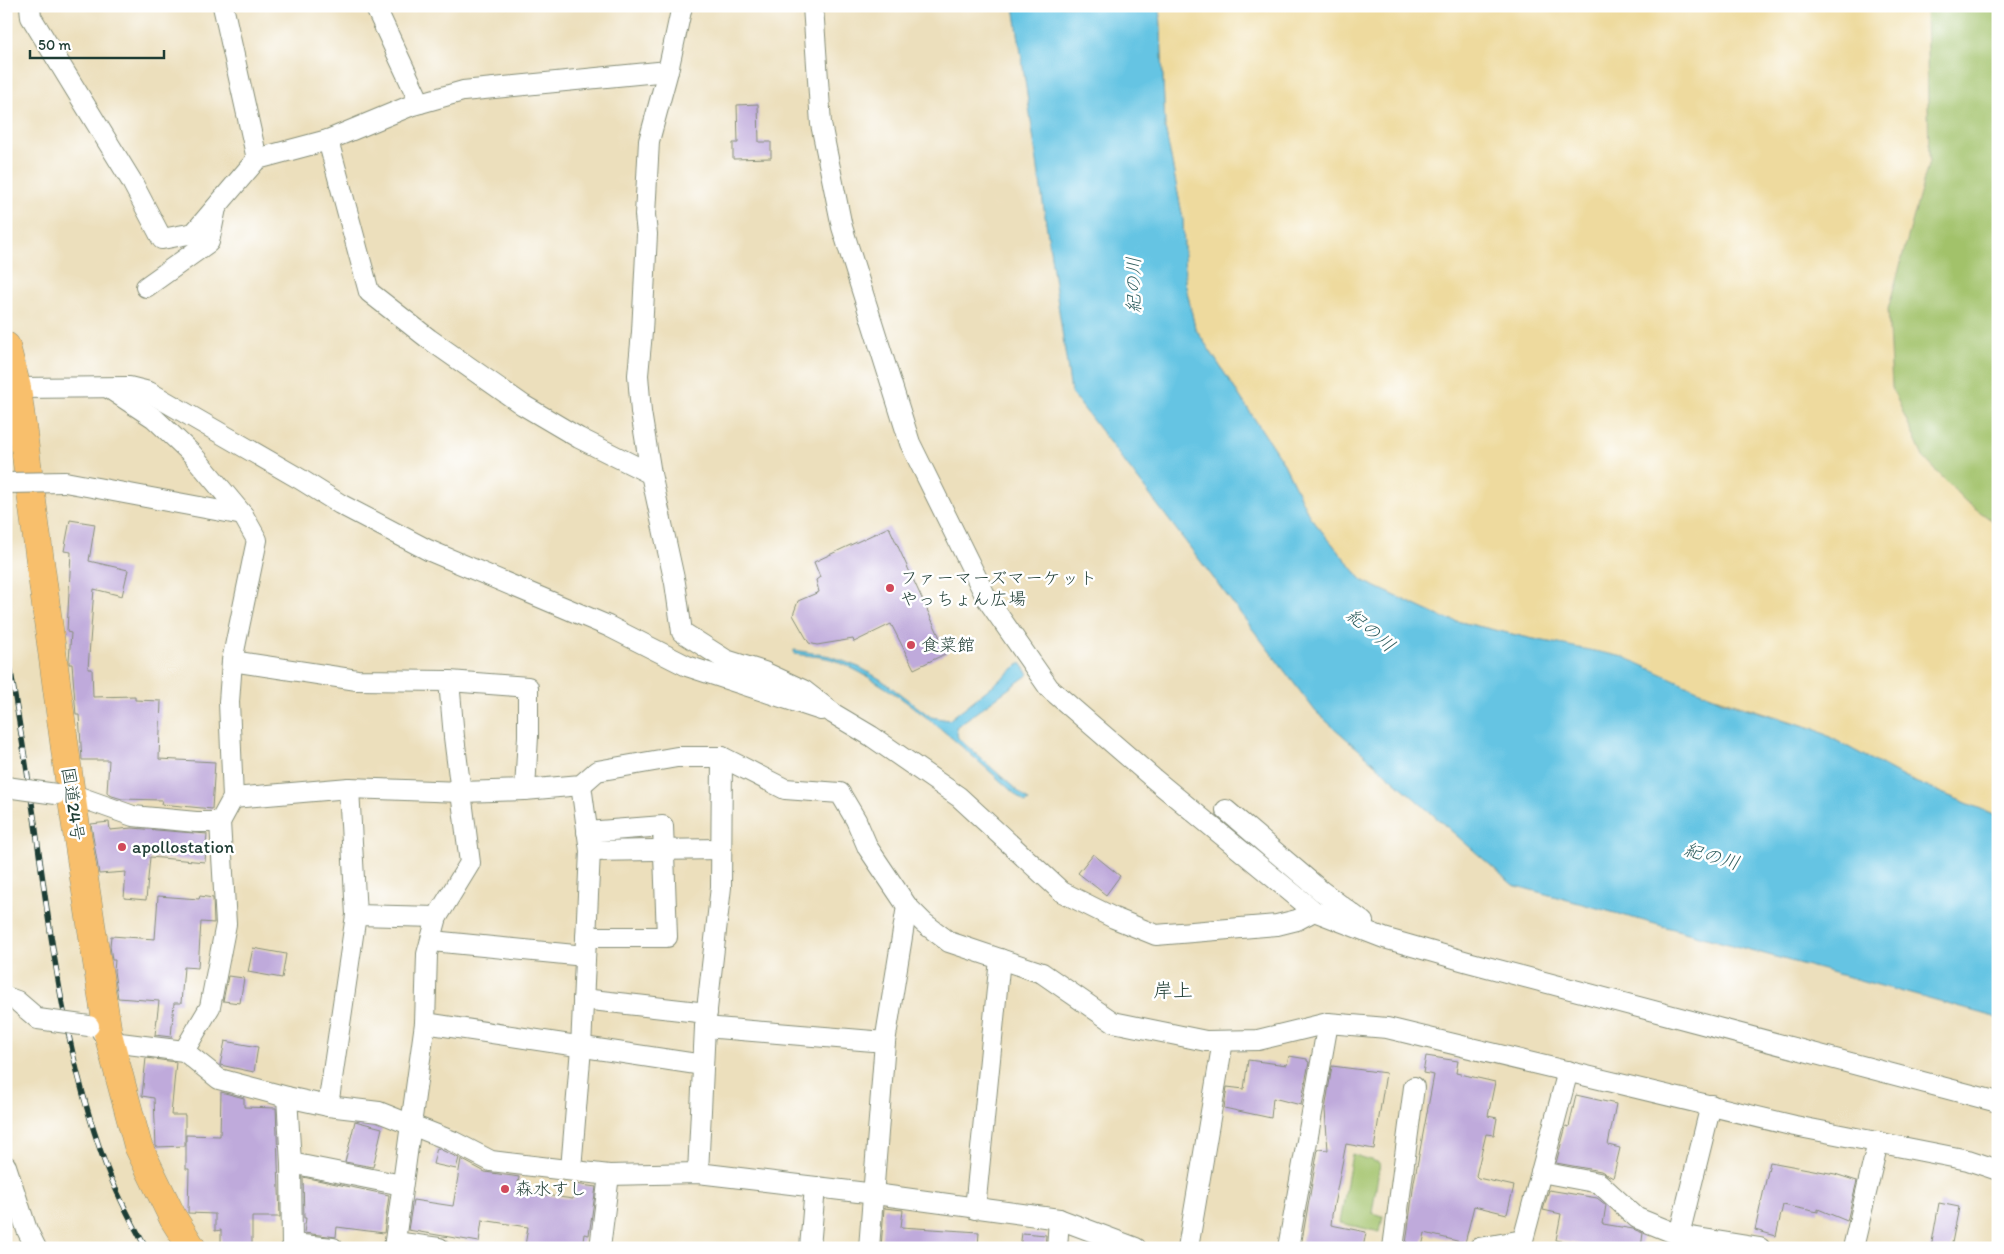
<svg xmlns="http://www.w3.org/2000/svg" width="2004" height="1254" font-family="Itim,'Klee One',sans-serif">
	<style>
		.green { fill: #a2c26a; stroke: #60804f }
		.sand { fill: #eeda9e; stroke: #868c69 }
		.water { fill: #65c4e3; stroke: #42808c }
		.building { fill: #bfaadb }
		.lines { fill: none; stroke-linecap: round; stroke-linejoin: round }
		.minor-casing { stroke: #868e78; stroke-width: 22 }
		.highway-casing { stroke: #868e78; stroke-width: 29 }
		.minor { stroke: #fff; stroke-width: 20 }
		.highway { stroke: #f8bf6c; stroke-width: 28 }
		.rail-casing { stroke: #1f3d34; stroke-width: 5.5 }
		.rail { stroke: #fff; stroke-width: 4; stroke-dasharray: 11; stroke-linecap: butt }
		.minor-bridge-casing { stroke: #868e78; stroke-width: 22; stroke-linecap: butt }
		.minor-bridge { stroke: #fff; stroke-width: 20 }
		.poi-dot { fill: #d1495b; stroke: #fff; stroke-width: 2 }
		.labels { text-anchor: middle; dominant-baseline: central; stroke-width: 5; stroke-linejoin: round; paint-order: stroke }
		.poi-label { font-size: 18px; fill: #1f3d34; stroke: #fff; text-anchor: start }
		.street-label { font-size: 18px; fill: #1f3d34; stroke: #fff }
		.water-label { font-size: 19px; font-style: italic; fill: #305f60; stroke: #fff }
		.quarter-label { font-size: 20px; fill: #1f3d34; stroke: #fff }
	</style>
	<rect width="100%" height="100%" fill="#fff"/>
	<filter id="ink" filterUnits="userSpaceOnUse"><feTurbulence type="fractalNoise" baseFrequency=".02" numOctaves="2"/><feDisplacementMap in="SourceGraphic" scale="10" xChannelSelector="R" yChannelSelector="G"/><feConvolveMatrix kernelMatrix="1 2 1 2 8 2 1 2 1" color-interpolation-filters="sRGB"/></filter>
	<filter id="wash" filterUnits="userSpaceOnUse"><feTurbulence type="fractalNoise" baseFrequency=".0096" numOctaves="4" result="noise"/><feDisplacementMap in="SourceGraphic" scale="20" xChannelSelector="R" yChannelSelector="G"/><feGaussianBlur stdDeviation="1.12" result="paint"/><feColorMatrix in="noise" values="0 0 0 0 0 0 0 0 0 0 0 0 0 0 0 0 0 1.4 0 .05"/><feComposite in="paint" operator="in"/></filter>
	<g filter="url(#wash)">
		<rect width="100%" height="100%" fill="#ecdfbc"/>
		<!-- green -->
		<g class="green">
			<path d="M1926,6h72v519l-33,-24 -42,-44 -31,-69 -4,-79 41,-148z"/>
			<path d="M1352,1154l28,9 -8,50 11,3 -3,16 -40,-9z"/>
		</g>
		<!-- sand -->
		<path class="sand" d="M1160,6h766l3,155 -41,148 4,79 31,69 42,44 33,24v291l-93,-38 -90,-49 -286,-91 -86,-20 -80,-37 -53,-64 -26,-53 -89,-136 -10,-46 -2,-63 -18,-91z"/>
		<!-- water -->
		<g class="water">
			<path d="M1014,6h146l5,122 18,91 2,63 10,46 89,136 26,53 53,64 80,37 86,20 95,19 98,44 93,28 90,49 93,38v202l-485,-133 -197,-173 -245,-320z"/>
			<path d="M794,650l36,6 31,12 19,11 51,38 18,3 72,-57 8,11 -73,53 2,11 71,63 -4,2c-54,-48 -123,-115 -189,-142 -12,-5 -28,-5 -42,-7z"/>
		</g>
		<g id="blocks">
			<!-- building -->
			<g class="building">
				<path d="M758,104l1,38h12v16l-38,1v-16h5l-1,-38z"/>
				<path d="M70,520l25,4 -6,37 39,9 -6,26 -28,-7 -6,80h4l1,28 42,-1v4l26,1 -2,58 56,3 -3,47 -51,-5 1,-4 -40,-1 -13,-4 -2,-3 2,-32h-27l-3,-45h-3l-4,-51h-3v-4l2,-27 -4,-1 4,-80 -7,-1z"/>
				<path d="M889,527l58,126 -33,16 -23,-45 -37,18 -1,-3 -36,6 -8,-2 -16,-28 5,-14 21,-9 -3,-12 4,-3 -6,-15z"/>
				<path d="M109,822l1,8 22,-2 75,6 -2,28 -55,-5 -4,43 -22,-2 2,-26 -27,2 -8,-50z"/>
				<path d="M1093,854l27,22 -14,19 -28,-22z"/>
				<path d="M158,896l41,3 1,-3 13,2 1,25 -13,-1 -3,46 -14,-1 -3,36h-7l-3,34 -16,-2 4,-34 -41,-3 -4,-27 1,-11h-3l-2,-14 1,-10 44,3z"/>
				<path d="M253,948l33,6 -4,24 -34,-6z"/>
				<path d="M228,976l16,2 -4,25 -17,-2z"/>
				<path d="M225,1041l33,6 -4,25 -34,-7z"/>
				<path d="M1289,1056l18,3v2l2,1 -8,43 -28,-7 -2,20 -47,-10 3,-21 17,2 4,-29 39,5z"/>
				<path d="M1426,1056l32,5 -2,12 39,9 -7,34 9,2 -3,17 -8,-1 -10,42 2,2 36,8 -7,28 -33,-8 -9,37 -40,-10 -3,14 -16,-3 8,-62 20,-107 -11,-2z"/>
				<path d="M146,1058l30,4 -5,53h14v31l-29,1 -2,-49 -12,-2z"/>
				<path d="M1332,1066l54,7 -12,76 -28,-5 -14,71 -1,10 35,7 -3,16h-52l-10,-2 17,-97 10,1 -3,-40z"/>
				<path d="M221,1092l23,6v9l32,1 4,109h-28v31h-31v-18l-6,1v-17l-27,-1 1,-44h-3v-34l34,1z"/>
				<path d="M1576,1095l40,9 -8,41 12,3 -7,30 -12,-7 -45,-8 10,-37 3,1z"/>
				<path d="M355,1121l27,7 -9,39 -28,-5z"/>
				<path d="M437,1148l22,10 -3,11 -23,-5z"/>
				<path d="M461,1159l24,13 34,5 -2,14 56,8 2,-15 21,3 -7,48 -5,-1 -2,14h-41l-16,-2 3,-19 -46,-7 -3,22 -71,-12 5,-30 40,6z"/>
				<path d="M1770,1162l65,12 22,7 -10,40 -29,-12v3l-35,-7 -7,31 -21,-6z"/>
				<path d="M303,1177l86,18 -5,38 -47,-6 -1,10 -32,-4 2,-15h-2z"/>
				<path d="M1549,1190l48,8 9,7 -3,19 30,5 10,4 -2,15h-42l-43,-8 5,-26 -18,-4z"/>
				<path d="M1939,1203l20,4 -8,41h-20z"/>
				<path d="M884,1208l19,2 -2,17 78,5 -1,16h-97z"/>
				<path d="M1022,1233l24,2 -1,13h-25z"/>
			</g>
		</g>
	</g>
	<g filter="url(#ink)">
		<use href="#blocks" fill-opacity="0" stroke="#868e78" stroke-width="1"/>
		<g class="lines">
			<!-- minor casing -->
			<g class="minor-casing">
				<g id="minor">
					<path d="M30,6l1,11 100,163 31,59 32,-6 63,-74"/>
					<path d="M223,6l34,153 71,-19 82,-34 53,-15 205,-20"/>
					<path d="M375,6l45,97"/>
					<path d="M682,6l-14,65 -19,70 -4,74 2,19 -5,98 -4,43 3,37 10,62 24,109 7,49 44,28 38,12 39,18 31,24 37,22 88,61 103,95 52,26 42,17 121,-10 20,-5 17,-9"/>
					<path d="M813,6l8,118 21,103 68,216 77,156 62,89 105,91 160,132 70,27 84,24 530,140"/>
					<path d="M328,140l41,152 60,47 94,66 56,33 72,36"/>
					<path d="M146,287l63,-45 7,-34"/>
					<path d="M17,388l112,-1 20,5 151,87 40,25 88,46 180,76 79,40 134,44"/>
					<path d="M65,482l178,33"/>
					<path d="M232,661l125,19 92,1 5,56 16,126 -33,54 -10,37 -2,69 -31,225"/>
					<path d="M449,681l79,6v49l-3,54"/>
					<path d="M60,794h11l62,22 63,6h24l13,-24 -4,-96 3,-41 25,-121 -14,-25 -51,-61 -38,-36 -44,-29"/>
					<path d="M233,798l116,-10 112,4 64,-2 56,-5 16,-14 80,-14h45l63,32 55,4 16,27 12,28 39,58 17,17 25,19 93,31 71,49 93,19 52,-1 70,-17 59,5 408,98 173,34 30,10"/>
					<path d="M1226,810l94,80 43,32"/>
					<path d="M590,851l131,-2"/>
					<path d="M356,915l81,2"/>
					<path d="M586,937h81l-4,-111 -76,6"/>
					<path d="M432,941l153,15"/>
					<path d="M6,997l11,4 21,18"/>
					<path d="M583,999l124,14"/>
					<path d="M425,1023l278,42"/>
					<path d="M705,1027l180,15"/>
					<path d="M102,1032l18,11 64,8 35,28 68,18"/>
					<path d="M184,1051l26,-44 16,-83 -6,-102"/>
					<path d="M328,1106l28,-191 -7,-127"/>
					<path d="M291,1163l111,22"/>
					<path d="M6,1166l21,64 9,18"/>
					<path d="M571,1169l10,-121 9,-197 -9,-66"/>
					<path d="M1541,1172l58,11 38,35 42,17 32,-130"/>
					<path d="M698,1173l7,-146 16,-140 1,-130"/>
					<path d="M975,1209l25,-250"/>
					<path d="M395,1242l44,6"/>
					<path d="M292,1244l41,4"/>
					<path d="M292,1248l-1,-85 -4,-66 41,9 51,6 73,29 39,20 118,14 89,-2 177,21 184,25 77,29"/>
					<path d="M600,1248l9,-73"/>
					<path d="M810,1248l5,-61"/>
					<path d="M869,1248l16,-206 22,-136"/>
					<path d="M1057,1248l2,-29"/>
					<path d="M1188,1248l35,-207"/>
					<path d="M1288,1248l40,-225"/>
					<path d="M1393,1248l21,-161"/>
					<path d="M1479,1248l44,-8 45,-169"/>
					<path d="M1679,1248v-13l81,13"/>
					<path d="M1853,1248l25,-106"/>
				</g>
			</g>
			<!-- highway casing -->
			<g class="highway-casing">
				<path id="highway" d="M6,346l11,42 54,406 37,240 30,112 35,72 19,30"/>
			</g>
			<!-- minor -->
			<use href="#minor" class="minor"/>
			<!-- highway -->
			<use href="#highway" class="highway"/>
			<!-- rail casing -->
			<g class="rail-casing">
				<path id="rail" d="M6,640c10,66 22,132 31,198 15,111 30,223 69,328 11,28 25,55 40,82"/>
			</g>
			<!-- rail -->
			<use href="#rail" class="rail"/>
			<!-- minor-bridge casing -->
			<g class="minor-bridge-casing">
				<g id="minor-bridge">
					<path d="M6,483l59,-1"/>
					<path d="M6,787l50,7"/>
					<path d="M38,1019l51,7"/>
				</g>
			</g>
			<!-- minor-bridge -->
			<use href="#minor-bridge" class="minor-bridge"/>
		</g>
	</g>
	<!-- markers -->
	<g class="poi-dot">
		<circle cx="890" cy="588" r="5"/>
		<circle cx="911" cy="645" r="5"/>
		<circle cx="122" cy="847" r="5"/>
		<circle cx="505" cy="1189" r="5"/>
	</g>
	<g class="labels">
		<!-- poi labels -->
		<g class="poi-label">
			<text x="900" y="578">ファーマーズマーケット<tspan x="900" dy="21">やっちょん広場</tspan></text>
			<text x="921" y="645">食菜館</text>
			<text x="132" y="847">apollostation</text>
			<text x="515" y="1189">森水すし</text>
		</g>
		<!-- street labels -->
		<g class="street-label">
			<text transform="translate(73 804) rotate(82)">国道24号</text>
		</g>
		<!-- water labels -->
		<g class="water-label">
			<text transform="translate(1133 285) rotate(-90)">紀の川</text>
			<text transform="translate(1371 630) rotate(40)">紀の川</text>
			<text transform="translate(1712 856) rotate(16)">紀の川</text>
		</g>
		<!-- quarter labels -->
		<g class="quarter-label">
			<text x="1173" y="990">岸上</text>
		</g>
	</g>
	<!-- margin -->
	<rect width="2004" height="1254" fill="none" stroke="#fff" stroke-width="25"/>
	<!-- scale -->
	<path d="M30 50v8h134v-8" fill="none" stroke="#1f3d34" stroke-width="2.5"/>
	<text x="38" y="50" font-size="15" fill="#1f3d34" stroke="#ffffff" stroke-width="4" paint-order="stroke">50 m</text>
</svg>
